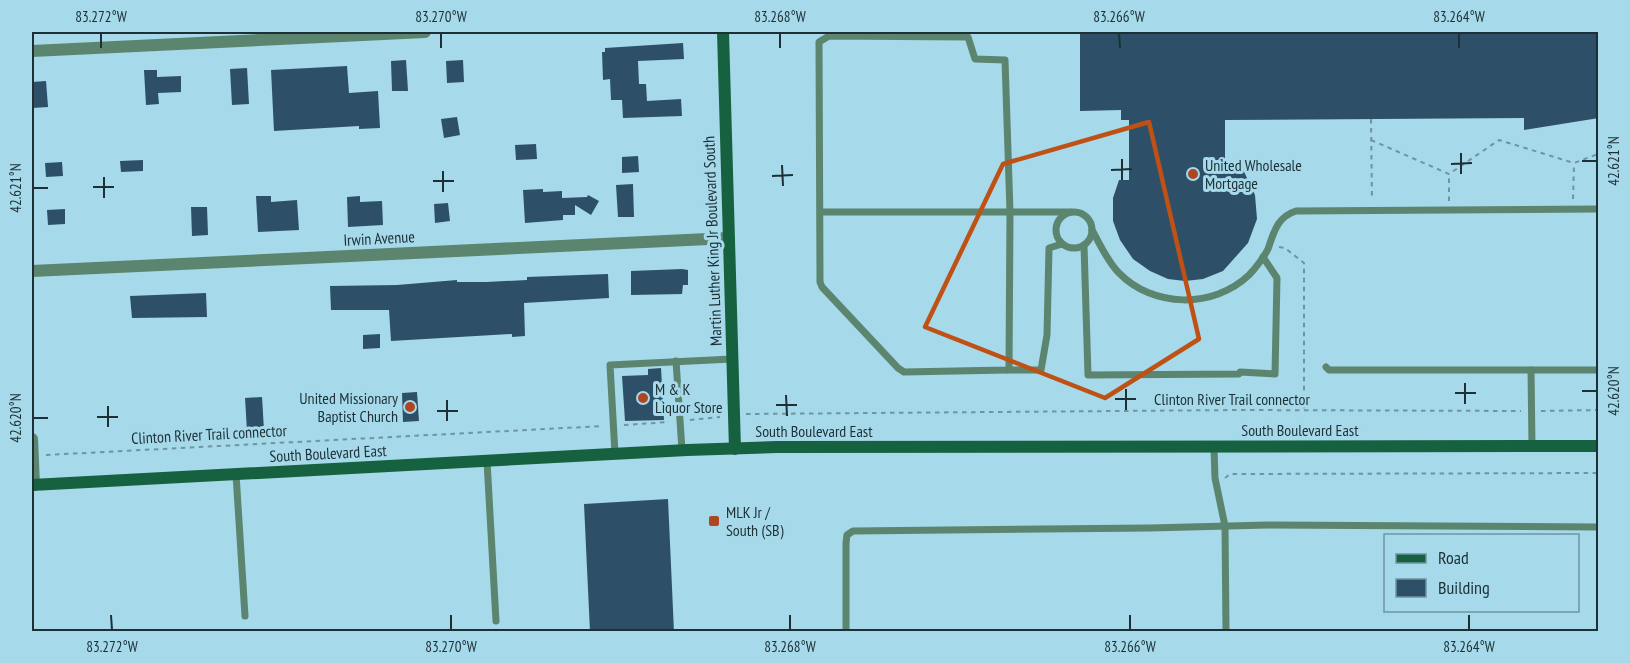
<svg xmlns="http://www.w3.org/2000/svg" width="1630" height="663" font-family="'PT Sans Narrow',sans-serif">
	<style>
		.building { fill: #2d5068 }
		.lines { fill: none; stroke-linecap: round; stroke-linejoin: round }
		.path { stroke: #6e95a1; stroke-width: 2; stroke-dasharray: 4.5 4.5; stroke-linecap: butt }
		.lane { stroke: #5b856e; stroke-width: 7 }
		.street { stroke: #5b856e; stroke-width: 12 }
		.secondary { stroke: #156140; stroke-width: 12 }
		.marked { fill: none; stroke: #bf5114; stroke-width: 4.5; stroke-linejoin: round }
		.ticks { fill: none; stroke: #1c3036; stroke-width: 2 }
		.poi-dot { fill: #ae4721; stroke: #a6d9e9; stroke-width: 2 }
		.labels { text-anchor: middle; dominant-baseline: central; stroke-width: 6; stroke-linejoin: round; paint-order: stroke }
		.poi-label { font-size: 16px; fill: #1c3036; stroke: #a6d9e9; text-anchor: start }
		.street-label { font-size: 16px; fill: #1c3036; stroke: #a6d9e9 }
		.neatline { fill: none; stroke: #1c3036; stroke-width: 2 }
		.ticks-label { font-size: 15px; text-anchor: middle; fill: #1c3036 }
	</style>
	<rect width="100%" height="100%" fill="#a6d9e9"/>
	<!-- building -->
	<g class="building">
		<path d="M1080,32h519v86l-75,12v-12l-299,2v41h14l16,34 2,24 -9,24 -25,28 -20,8 -18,2 -17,-2 -18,-8 -17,-12 -13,-19 -7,-19v-23l6,-18h10v-60h-8v-10l-41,1z"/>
		<path d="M683,43l1,16 -46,2 1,23h7l1,17 34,-2 1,17 -59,2 -1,-18h-11l-1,-21 -7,1 -1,-28h3v-4z"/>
		<path d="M406,60l2,31h-16l-1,-30z"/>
		<path d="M463,60l1,22 -17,1 -1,-22z"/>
		<path d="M347,66l2,27 29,-2 2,37 -21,1v-3l-85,5 -3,-61z"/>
		<path d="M247,68l2,36 -17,1 -2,-36z"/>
		<path d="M144,70h13v7l24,-1v16l-23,1 1,11 -13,1z"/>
		<path d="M46,81l2,26 -16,1v-26z"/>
		<path d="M457,117l3,18 -16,3 -3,-19z"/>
		<path d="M536,144l1,15 -21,1 -1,-15z"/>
		<path d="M638,156l1,16 -17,1v-16z"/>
		<path d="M143,160v11l-22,1 -1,-11z"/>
		<path d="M62,162l1,14 -17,1 -1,-14z"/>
		<path d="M633,184l1,33h-16l-2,-32z"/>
		<path d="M543,189v3l19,-1v7l25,-1 1,-2 11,6 -8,14 -16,-10v10h-12v5l-38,3 -2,-33z"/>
		<path d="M256,196h15v6l26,-2 2,30 -41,2z"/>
		<path d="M360,196v6l22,-1 1,24 -35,2 -1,-30z"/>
		<path d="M448,203l2,18 -15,2 -1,-19z"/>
		<path d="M191,207h16l1,28 -16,1z"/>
		<path d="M65,209v15l-17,1 -1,-15z"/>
		<path d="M682,269l6,1v15h-5l-1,9 -51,1v-24z"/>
		<path d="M608,274l1,24 -85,5 1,33 -13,1v-3l-121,7 -2,-31h-58l-1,-24 67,-1 60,-5v2h29l41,-2v-3z"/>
		<path d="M206,293l1,24 -75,1 -2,-22z"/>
		<path d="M380,334v14l-17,1v-14z"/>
		<path d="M661,368l3,52 -39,1 -3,-45 26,-1v-6z"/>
		<path d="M417,392l2,29 -16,1 -1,-29z"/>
		<path d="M262,397l2,33 -17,1 -2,-33z"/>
		<path d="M668,499l6,133h-84l-6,-128z"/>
	</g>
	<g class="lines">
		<!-- path -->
		<g class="path">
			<path d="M1371,119l1,81"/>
			<path d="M1371,140l78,34 50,-34 75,23 24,-9"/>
			<path d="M1573,199l1,-36"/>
			<path d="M1449,201v-27"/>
			<path d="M1279,247l6,1 19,15v148"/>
			<path d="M1541,411l57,-1"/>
			<path d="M746,414l495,-4 280,1"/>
			<path d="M690,420l30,-3"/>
			<path d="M624,425l45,-3"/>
			<path d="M46,455l557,-29"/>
			<path d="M1225,478l5,-4h11l357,-1"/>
		</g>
		<!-- lane -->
		<g class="lane">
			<path d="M820,212h190l-5,-152 -30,-1 -7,-22 -139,-1 -10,6 1,240 2,5 76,81 6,4 103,-2 2,-2 1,-156h61"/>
			<circle cx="1074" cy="230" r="18"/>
			<path d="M1092,230c8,14 15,31 27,43 34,35 94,36 130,2 6,-6 15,-18 19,-26 6,-17 9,-32 28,-38l302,-2"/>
			<path d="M1084,245l4,130 151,-1 1,-2 35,2 2,-96 -14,-21"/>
			<path d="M676,361l6,89"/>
			<path d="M1326,367l3,3h269"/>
			<path d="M1007,370h34l6,-35 2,-87 13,-4"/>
			<path d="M1531,370l1,76"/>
			<path d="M1214,447l1,31 10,48 1,106"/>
			<path d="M615,454l-5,-89 122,-6"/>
			<path d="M487,461l9,160"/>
			<path d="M236,474l9,142"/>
			<path d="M846,632v-89l1,-8 6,-4 297,-3 118,-3 330,2"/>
		</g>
		<!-- street -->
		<g class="street">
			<path d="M32,51l393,-19"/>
			<path d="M32,271l697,-33"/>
			<path d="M32,439l2,46"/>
		</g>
		<!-- secondary -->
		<g class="secondary">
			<path d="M723,32l12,417"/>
			<path d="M32,485l655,-35 90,-3 821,-1"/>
		</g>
	</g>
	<!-- marked area -->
	<path class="marked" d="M1149,122l50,217 -94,59 -180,-71 78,-163z"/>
	<!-- ticks -->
	<path class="ticks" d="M101,33v15M441,33v15M780,33v15M1119,33l1,15M1459,33v15M1461,153v21M1122,159v21M1582,161h15M1451,164l21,-1M782,165l1,21M1111,170l21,-1M443,171v21M772,176l21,-1M104,177v21M433,181h21M93,187h21M33,188h15M1465,383v21M1126,389v21M1582,391h15M1455,393h21M786,395l1,21M1115,399h21M447,400v21M776,405h21M108,406v21M437,411h21M97,417h21M33,418h15M111,615l1,15M451,615v15M790,615v15M1130,615v15M1469,615v15"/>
	<!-- markers -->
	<g class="poi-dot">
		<circle cx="1193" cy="174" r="6"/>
		<circle cx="643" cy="398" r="6"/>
		<circle cx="410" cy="407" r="6"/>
		<rect x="708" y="515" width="12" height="12" rx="3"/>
	</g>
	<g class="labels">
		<!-- poi labels -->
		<g class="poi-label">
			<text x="1205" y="165">United Wholesale<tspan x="1205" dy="18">Mortgage</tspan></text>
			<text x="655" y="389">M &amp; K<tspan x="655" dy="18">Liquor Store</tspan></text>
			<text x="398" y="398" text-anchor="end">United Missionary<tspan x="398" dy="18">Baptist Church</tspan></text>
			<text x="726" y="512">MLK Jr /<tspan x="726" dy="18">South (SB)</tspan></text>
		</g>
		<!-- street labels -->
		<g class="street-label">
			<text transform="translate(379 238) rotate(-3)">Irwin Avenue</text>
			<text transform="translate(712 241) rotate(-92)">Martin Luther King Jr Boulevard South</text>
			<text x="1232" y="399">Clinton River Trail connector</text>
			<text x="1300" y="430">South Boulevard East</text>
			<text x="814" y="431">South Boulevard East</text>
			<text transform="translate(209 434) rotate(-3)">Clinton River Trail connector</text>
			<text transform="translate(328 453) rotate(-3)">South Boulevard East</text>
		</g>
	</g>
	<!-- border -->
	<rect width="1630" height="663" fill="none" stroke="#a6d9e9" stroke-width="66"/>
	<!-- legend -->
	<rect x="1384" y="534" width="195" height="78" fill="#a6d9e9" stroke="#6f95a1" stroke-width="1.5"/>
	<rect x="1396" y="554" width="30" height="9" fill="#156140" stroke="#6f95a1" stroke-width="1.5"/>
	<text x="1438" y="564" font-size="18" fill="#1c3036">Road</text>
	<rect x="1396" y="579" width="30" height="18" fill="#2d5068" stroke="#6f95a1" stroke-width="1.5"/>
	<text x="1438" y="594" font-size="18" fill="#1c3036">Building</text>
	<rect x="33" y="33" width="1564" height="597" class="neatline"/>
	<g class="ticks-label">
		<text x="101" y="22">83.272°W</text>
		<text x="441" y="22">83.270°W</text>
		<text x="780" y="22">83.268°W</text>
		<text x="1119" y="22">83.266°W</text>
		<text x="1459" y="22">83.264°W</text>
		<text transform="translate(1614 161) rotate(-90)" y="5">42.621°N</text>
		<text transform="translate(16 188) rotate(-90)" y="5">42.621°N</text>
		<text transform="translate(1614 391) rotate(-90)" y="5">42.620°N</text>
		<text transform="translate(16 418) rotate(-90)" y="5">42.620°N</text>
		<text x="112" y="652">83.272°W</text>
		<text x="451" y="652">83.270°W</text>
		<text x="790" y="652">83.268°W</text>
		<text x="1130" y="652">83.266°W</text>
		<text x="1469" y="652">83.264°W</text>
	</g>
</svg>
